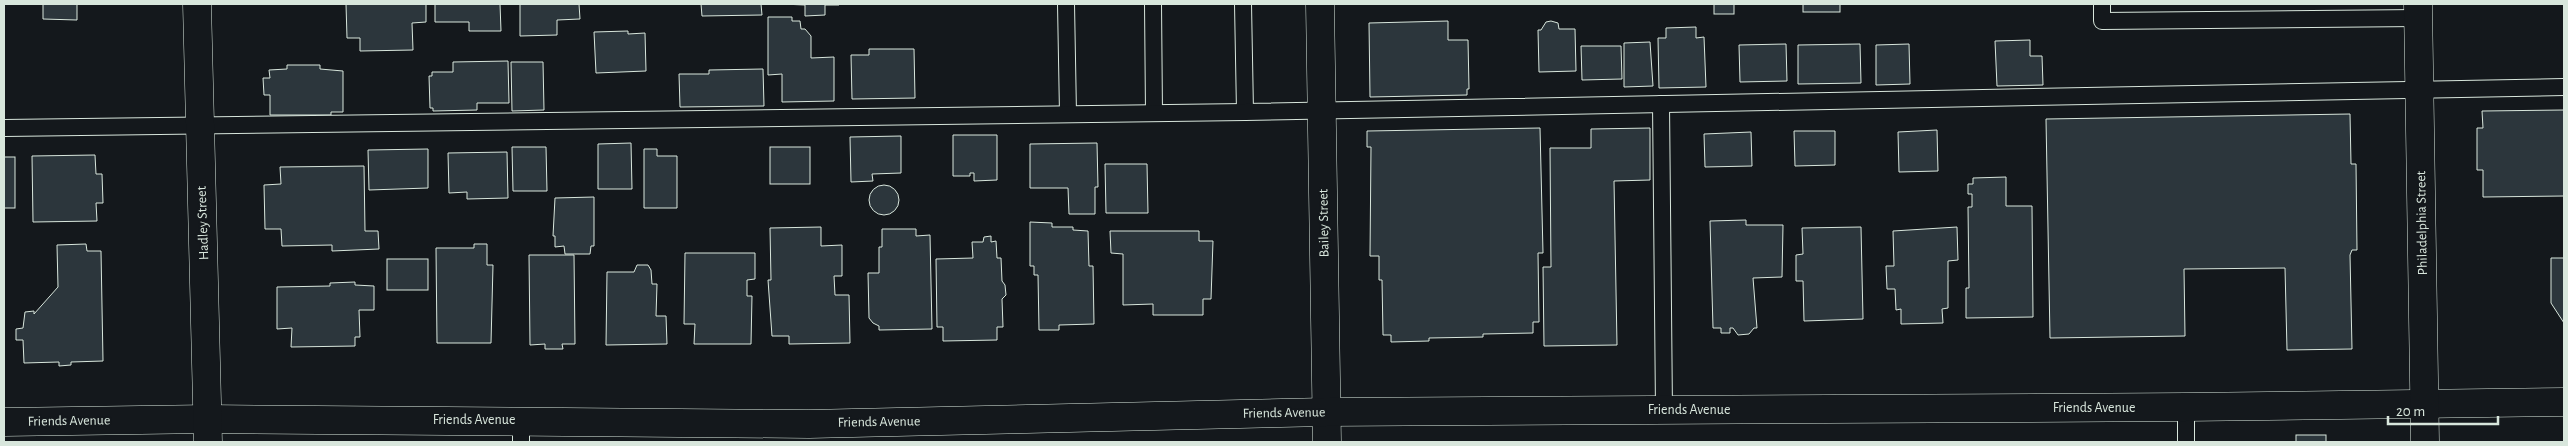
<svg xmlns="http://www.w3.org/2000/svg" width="2568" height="446" font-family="'Alegreya Sans',sans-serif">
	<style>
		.building { fill: #2c363c; stroke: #d8e6dc }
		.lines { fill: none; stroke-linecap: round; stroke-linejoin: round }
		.service-casing { stroke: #d8e6dc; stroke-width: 18 }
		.minor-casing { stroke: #d8e6dc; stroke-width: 29 }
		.tertiary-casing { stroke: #d8e6dc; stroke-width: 29 }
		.secondary-casing { stroke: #d8e6dc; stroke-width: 29 }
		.service { stroke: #14181c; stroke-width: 16 }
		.minor { stroke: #14181c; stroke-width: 28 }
		.tertiary { stroke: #14181c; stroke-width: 28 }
		.secondary { stroke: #14181c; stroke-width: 28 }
		.labels { text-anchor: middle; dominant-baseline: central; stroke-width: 4; stroke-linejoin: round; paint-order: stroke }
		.street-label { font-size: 14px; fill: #d8e6dc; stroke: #14181c }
	</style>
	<rect width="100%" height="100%" fill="#14181c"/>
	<!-- building -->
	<g class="building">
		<path d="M43,4h34v16l-34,-1z"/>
		<path d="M346,4h80v18l-14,1 1,27 -53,1v-13h-13z"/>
		<path d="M435,4h65l1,27h-32v-9h-34z"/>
		<path d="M520,4h59l1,15 -23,1v15l-37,1z"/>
		<path d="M701,4h60l1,11 -60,1z"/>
		<path d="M782,4h57v1h-14v10l-20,1v-11z"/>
		<rect x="1714" y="4" width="20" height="10"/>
		<rect x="1803" y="4" width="37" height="8"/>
		<path d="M768,17h24v4h8l1,8h4l6,7v22l23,-1v44l-52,1v-28l-14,1z"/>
		<path d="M1448,21v19h20l1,49h-2v6l-97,2 -1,-74z"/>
		<path d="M1551,21l7,2 1,6h16l1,42 -37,1 -1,-42h3l5,-8z"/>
		<path d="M1696,27v11l8,-1 2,50 -47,1 -1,-50h8v-10z"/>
		<path d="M628,31v3l17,-1 1,38 -50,2 -2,-41z"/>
		<path d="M2030,40v16h12l1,29 -46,1 -2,-45z"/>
		<path d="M1650,42l3,44 -29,1v-44z"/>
		<path d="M1786,44l1,37 -47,1 -1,-37z"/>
		<path d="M1860,44l1,39 -63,1v-39z"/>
		<path d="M1909,44l1,40 -34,1v-40z"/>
		<path d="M1581,46h40l1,33 -40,1z"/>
		<path d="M869,49h45l1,49 -63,1 -1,-44h18z"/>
		<path d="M508,61l1,42h-32v7l-44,1v-3h-3l-1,-32h3v-4h21v-10z"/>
		<path d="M511,62h32l1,48 -32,1z"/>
		<path d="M287,65h33v4l23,2v41h-12v3h-61v-20h-6l-1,-17h7l-1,-8 18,-1z"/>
		<path d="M763,69l1,37 -84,1 -1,-33h30v-4z"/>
		<path d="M2564,110v86l-81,1v-27h-6v-42h6l-1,-17z"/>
		<path d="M2350,114l1,50h5l1,86h-5l-2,5 2,94 -65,1 -2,-82 -101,1 1,67 -135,2 -4,-219z"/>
		<path d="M1540,128l3,125h-5l1,69h-6v11l-50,1v3l-54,1v3l-38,1v-7h-8l-1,-55h-3v-24h-9l1,-109h-4v-16z"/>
		<path d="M1650,128v52l-36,1 3,164 -73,1 -1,-79h8l-1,-119h41v-19z"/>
		<path d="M1937,130l1,41 -39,1 -1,-40z"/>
		<path d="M1794,131h41v34l-40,1z"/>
		<path d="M1751,132l1,34 -47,1 -1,-33z"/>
		<path d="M953,135h44v45l-23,1v-8h-4v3h-17z"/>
		<path d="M901,136v37l-29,1 1,7 -22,1 -1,-45z"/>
		<path d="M631,143l1,46h-34v-45z"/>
		<path d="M1097,143l1,44h-3v27h-26l-1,-26h-38v-44z"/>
		<path d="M512,147h34l1,44h-34z"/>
		<rect x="770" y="147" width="40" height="37"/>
		<path d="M428,149v39l-59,2 -1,-40z"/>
		<path d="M644,149h13v7h20v52h-33z"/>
		<path d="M507,152l1,46 -41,1v-7l-18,1 -1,-40z"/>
		<path d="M95,155l1,19h6l1,29h-7l1,18 -64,1 -1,-66z"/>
		<rect x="4" y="157" width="11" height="51"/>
		<path d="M1105,164h42l1,49h-42z"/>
		<path d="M364,166l1,65h13l1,18 -47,2v-6l-50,1 -1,-17h-16l-1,-44 17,-1 -1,-17z"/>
		<path d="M2006,177v29h26l1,111 -67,1v-30h3l-1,-81h4v-13h-4v-10h5v-6z"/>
		<circle cx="884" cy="200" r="15"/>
		<path d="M594,197v49h-3l-1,8h-25l-1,-8 -9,1v-11h-2l2,-38z"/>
		<path d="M1746,220v5h37l-1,52 -29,1 4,50h-3l-5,6 -11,1 -5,-7h-3v5h-9v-5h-8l-3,-107z"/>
		<path d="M1030,222l22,1v4h21v3l15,1 1,35h4l1,58 -35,1v5h-20l-1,-55h-4v-9h-4z"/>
		<path d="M821,227v19l21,-1v31h-8l1,19h14l1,48 -61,1v-8h-17l-4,-56h3l-1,-52z"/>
		<path d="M1861,227l2,92 -59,2 -1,-40h-7v-26l7,-1 -1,-26z"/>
		<path d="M1957,227l1,33 -10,1v47l-6,1 1,14 -42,1v-15l-5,1 -1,-21h-8l-1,-23h8l-1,-35z"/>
		<path d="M882,229h34v7l14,-1 2,94 -53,1v-4l-6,-3 -4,-5 -1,-45h11v-26h3z"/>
		<path d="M1110,231h89v10h14l-2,58h-8v16h-50v-11l-30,1v-51l-12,-1z"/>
		<path d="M991,236v6l5,-1 1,17h4l1,23 3,4 1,10 -4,4 1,28h-6v13l-54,1v-14h-6l-1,-68 37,-1 -1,-16h11l1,-5z"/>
		<path d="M86,244l1,7h14l2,110 -32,1v3l-12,1v-4l-35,1 -1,-23h-7v-11l7,-1 2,-16 9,-1v3l24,-27 -1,-42z"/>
		<path d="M474,244h13v21h6l-2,78h-54l-1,-95h38z"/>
		<path d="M685,253h70v26l-8,1v16h5l-1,48h-57l1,-20h-11z"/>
		<path d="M529,255h45l1,89h-13l1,5h-18v-5l-15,1z"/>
		<path d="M2551,258h13v65l-13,-20z"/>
		<rect x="387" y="259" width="41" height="31"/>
		<path d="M637,265h11l3,5 1,14h5l-1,32h10l1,28 -61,1 1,-73h27z"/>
		<path d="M355,282v3l19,1v24h-15l1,27h-5v9l-64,1 1,-19 -15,1v-42l53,-1v-3z"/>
		<rect x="2296" y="435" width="30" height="7"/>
	</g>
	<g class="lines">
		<!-- service casing -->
		<g class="service-casing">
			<g id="service">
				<path d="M1066,4l2,110"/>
				<path d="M1153,4l1,109"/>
				<path d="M1243,4l2,108"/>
				<path d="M2102,4v17l316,-3"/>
				<path d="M1661,104l3,306"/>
				<path d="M4,128l1241,-16 1319,-25"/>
				<path d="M2186,407v35"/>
				<path d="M521,420v22"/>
			</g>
		</g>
		<!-- minor casing -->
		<g class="minor-casing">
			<g id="minor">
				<path d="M1320,4l7,438"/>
				<path d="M4,422l204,-3 601,5 517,-12 860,-5 378,-5"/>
			</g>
		</g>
		<!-- tertiary casing -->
		<g class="tertiary-casing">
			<path id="tertiary" d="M2418,4l7,438"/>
		</g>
		<!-- secondary casing -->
		<g class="secondary-casing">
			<path id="secondary" d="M197,4l11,438"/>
		</g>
		<!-- service -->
		<use href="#service" class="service"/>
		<!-- minor -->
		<use href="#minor" class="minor"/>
		<!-- tertiary -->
		<use href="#tertiary" class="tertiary"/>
		<!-- secondary -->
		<use href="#secondary" class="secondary"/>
	</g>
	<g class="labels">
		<!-- street labels -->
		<g class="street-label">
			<text transform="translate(203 223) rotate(-92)">Hadley Street</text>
			<text transform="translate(1324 223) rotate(-91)">Bailey Street</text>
			<text transform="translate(2422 223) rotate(-91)">Philadelphia Street</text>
			<text x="2094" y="408">Friends Avenue</text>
			<text x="1689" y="410">Friends Avenue</text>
			<text transform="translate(1284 413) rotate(-1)">Friends Avenue</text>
			<text x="474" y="420">Friends Avenue</text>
			<text transform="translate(69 421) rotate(-1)">Friends Avenue</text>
			<text transform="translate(879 422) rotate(-1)">Friends Avenue</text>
		</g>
	</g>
	<!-- border -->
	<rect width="2568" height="446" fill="none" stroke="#d8e6dc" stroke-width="10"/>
	<!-- scale -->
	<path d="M2388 416v8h110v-8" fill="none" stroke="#d8e6dc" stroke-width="2.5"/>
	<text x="2396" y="416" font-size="15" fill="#d8e6dc" stroke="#14181c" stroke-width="4" paint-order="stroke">20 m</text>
</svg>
